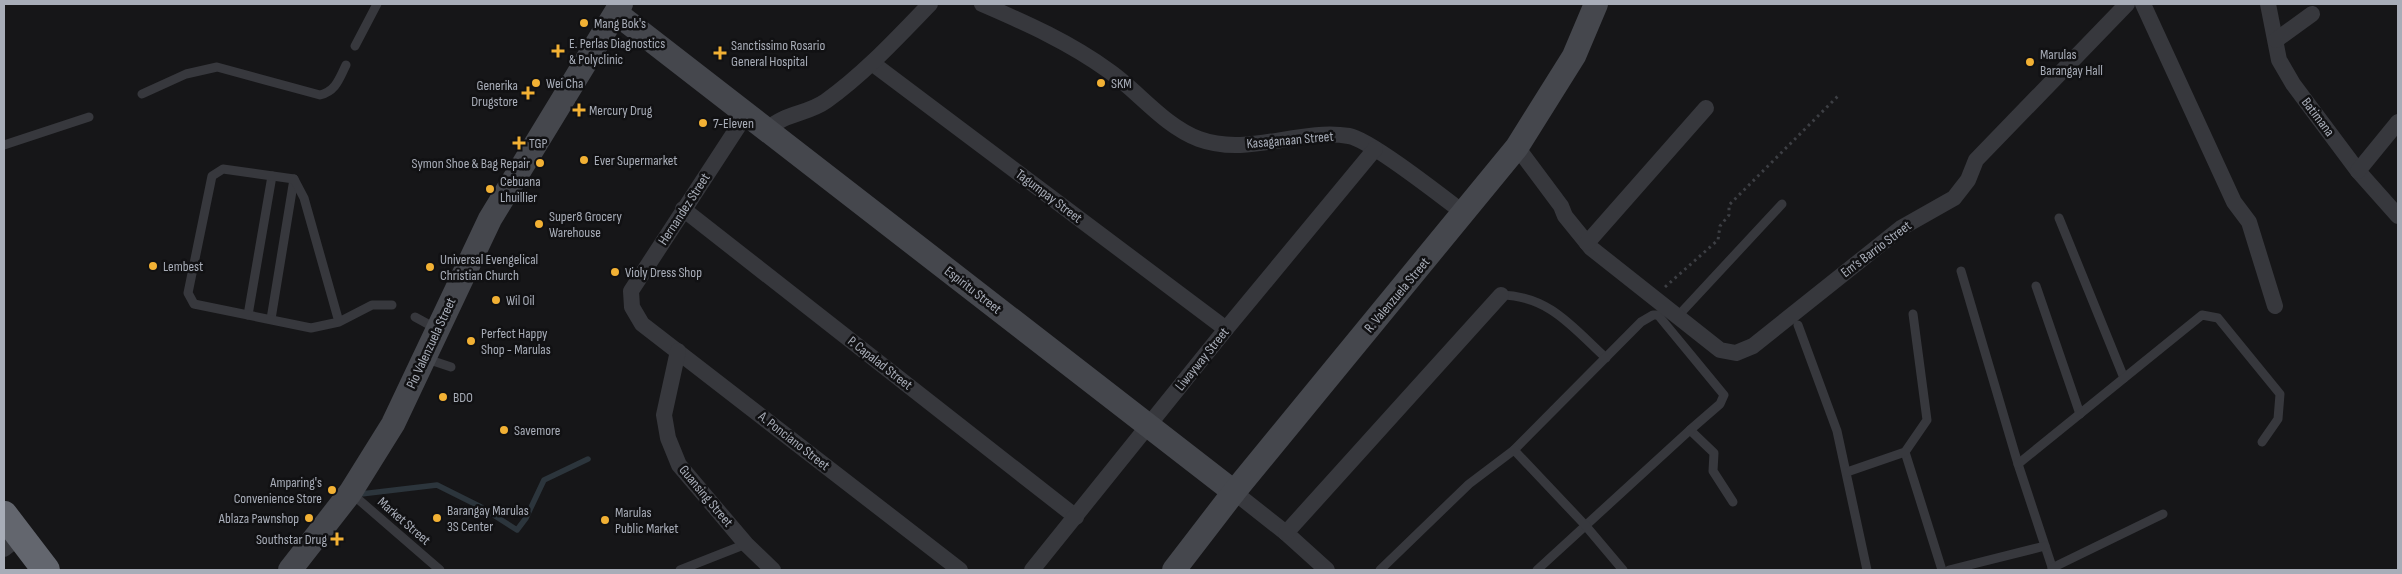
<svg xmlns="http://www.w3.org/2000/svg" width="2402" height="574" font-family="'Sofia Sans Condensed',sans-serif">
	<style>
		.lines { fill: none; stroke-linecap: round; stroke-linejoin: round }
		.stream { stroke: #2c353c; stroke-width: 5.5 }
		.path { stroke: #3d3f44; stroke-width: 3; stroke-dasharray: 2.5 4; stroke-linecap: butt }
		.lane { stroke: #37383d; stroke-width: 9 }
		.street { stroke: #37383d; stroke-width: 16 }
		.secondary { stroke: #45474d; stroke-width: 24 }
		.highway { stroke: #63666e; stroke-width: 28 }
		.poi-dot { fill: #f2b134; stroke: #111113; stroke-width: 2 }
		.labels { text-anchor: middle; dominant-baseline: central; stroke-width: 5; stroke-linejoin: round; paint-order: stroke }
		.poi-label { font-size: 14px; fill: #a8adb8; stroke: #111113; text-anchor: start }
		.street-label { font-size: 14px; fill: #a8adb8; stroke: #111113 }
	</style>
	<rect width="100%" height="100%" fill="#161618"/>
	<g class="lines">
		<!-- stream -->
		<path class="stream" d="M361,494l76,-9 44,22 36,23 9,-12 18,-38 44,-21"/>
		<!-- path -->
		<path class="path" d="M1665,287l53,-47 2,-14 9,-11v-10l109,-109"/>
		<!-- lane -->
		<g class="lane">
			<path d="M355,46l22,-42"/>
			<path d="M142,94l44,-20 31,-7 103,28c16,-4 19,-16 26,-30"/>
			<path d="M4,145l85,-28"/>
			<path d="M2059,218l65,160"/>
			<path d="M1961,271l57,193 35,106"/>
			<path d="M2036,286l44,128"/>
			<path d="M1501,295c49,1 72,33 105,63"/>
			<path d="M248,315l24,-139"/>
			<path d="M415,317l22,12"/>
			<path d="M1677,317l105,-113"/>
			<path d="M271,319l23,-140"/>
			<path d="M339,322l-35,-124 -10,-19 -71,-10 -11,7 -24,117 6,11 117,24 28,-6 33,-17h20"/>
			<path d="M1798,325l39,106 30,139"/>
			<path d="M424,358l27,9"/>
			<path d="M1690,430l24,23 -1,18 20,31"/>
			<path d="M1514,450l127,-128 12,-7h5l66,80 -4,9 -30,26 -153,140"/>
			<path d="M1905,452l37,118"/>
			<path d="M2018,464l184,-149 16,3 62,76 -2,25 -16,23"/>
			<path d="M1847,472l58,-20 22,-32 -14,-106"/>
			<path d="M351,493l89,77"/>
			<path d="M2052,568l111,-54"/>
			<path d="M680,570l66,-26"/>
			<path d="M1380,570l89,-86 45,-34 71,75 38,45"/>
			<path d="M1949,570l96,-24"/>
		</g>
		<!-- street -->
		<g class="street">
			<path d="M982,4c44,19 87,38 127,67 30,21 54,54 90,68 49,18 100,-11 150,-3 20,3 95,62 116,78"/>
			<path d="M2143,4l91,198 15,20 26,84"/>
			<path d="M2268,4l11,56 14,24 65,87 40,45"/>
			<path d="M2276,40l36,-26"/>
			<path d="M872,63l354,266"/>
			<path d="M747,113l-116,178 1,16 10,17 318,246"/>
			<path d="M768,129c17,-16 40,-15 58,-28 39,-28 71,-63 104,-97"/>
			<path d="M1517,147l44,59 4,10 26,32 129,102 16,3 17,-7 148,-118 53,-30 14,-18 8,-20 151,-156"/>
			<path d="M2358,171l40,-49"/>
			<path d="M683,209l393,308"/>
			<path d="M1587,243l119,-135"/>
			<path d="M678,351l-14,64 4,23 11,27 67,79 27,26"/>
			<path d="M1234,492l52,41 41,37"/>
			<path d="M1286,533l215,-238"/>
			<path d="M4,549l17,-13"/>
			<path d="M1032,570l194,-241 149,-180"/>
		</g>
		<!-- secondary -->
		<g class="secondary">
			<path d="M616,13l618,479"/>
			<path d="M290,570l60,-77 43,-69 97,-205 131,-215"/>
			<path d="M1174,570l60,-78 283,-345 57,-91 22,-52"/>
		</g>
		<!-- highway -->
		<path class="highway" d="M4,515l42,55"/>
	</g>
	<!-- markers -->
	<g class="poi-dot">
		<circle cx="584" cy="23" r="5"/>
		<path d="M555.5 43.5h5v5h5v5h-5v5h-5v-5h-5v-5h5z"/>
		<path d="M717.5 45.5h5v5h5v5h-5v5h-5v-5h-5v-5h5z"/>
		<circle cx="2030" cy="62" r="5"/>
		<circle cx="536" cy="83" r="5"/>
		<circle cx="1101" cy="83" r="5"/>
		<path d="M525.5 85.5h5v5h5v5h-5v5h-5v-5h-5v-5h5z"/>
		<path d="M576.5 102.5h5v5h5v5h-5v5h-5v-5h-5v-5h5z"/>
		<circle cx="703" cy="123" r="5"/>
		<path d="M516.5 135.5h5v5h5v5h-5v5h-5v-5h-5v-5h5z"/>
		<circle cx="584" cy="160" r="5"/>
		<circle cx="540" cy="163" r="5"/>
		<circle cx="490" cy="189" r="5"/>
		<circle cx="539" cy="224" r="5"/>
		<circle cx="153" cy="266" r="5"/>
		<circle cx="430" cy="267" r="5"/>
		<circle cx="615" cy="272" r="5"/>
		<circle cx="496" cy="300" r="5"/>
		<circle cx="471" cy="341" r="5"/>
		<circle cx="443" cy="397" r="5"/>
		<circle cx="504" cy="430" r="5"/>
		<circle cx="332" cy="490" r="5"/>
		<circle cx="309" cy="518" r="5"/>
		<circle cx="437" cy="518" r="5"/>
		<circle cx="605" cy="520" r="5"/>
		<path d="M334.5 531.5h5v5h5v5h-5v5h-5v-5h-5v-5h5z"/>
	</g>
	<g class="labels">
		<!-- poi labels -->
		<g class="poi-label">
			<text x="594" y="23">Mang Bok's</text>
			<text x="569" y="43">E. Perlas Diagnostics<tspan x="569" dy="16">&amp; Polyclinic</tspan></text>
			<text x="731" y="45">Sanctissimo Rosario<tspan x="731" dy="16">General Hospital</tspan></text>
			<text x="2040" y="54">Marulas<tspan x="2040" dy="16">Barangay Hall</tspan></text>
			<text x="546" y="83">Wei Cha</text>
			<text x="1111" y="83">SKM</text>
			<text x="518" y="85" text-anchor="end">Generika<tspan x="518" dy="16">Drugstore</tspan></text>
			<text x="589" y="110">Mercury Drug</text>
			<text x="713" y="123">7-Eleven</text>
			<text x="529" y="143">TGP</text>
			<text x="594" y="160">Ever Supermarket</text>
			<text x="530" y="163" text-anchor="end">Symon Shoe &amp; Bag Repair</text>
			<text x="500" y="181">Cebuana<tspan x="500" dy="16">Lhuillier</tspan></text>
			<text x="549" y="216">Super8 Grocery<tspan x="549" dy="16">Warehouse</tspan></text>
			<text x="440" y="259">Universal Evengelical<tspan x="440" dy="16">Christian Church</tspan></text>
			<text x="163" y="266">Lembest</text>
			<text x="625" y="272">Violy Dress Shop</text>
			<text x="506" y="300">Wil Oil</text>
			<text x="481" y="333">Perfect Happy<tspan x="481" dy="16">Shop - Marulas</tspan></text>
			<text x="453" y="397">BDO</text>
			<text x="514" y="430">Savemore</text>
			<text x="322" y="482" text-anchor="end">Amparing's<tspan x="322" dy="16">Convenience Store</tspan></text>
			<text x="447" y="510">Barangay Marulas<tspan x="447" dy="16">3S Center</tspan></text>
			<text x="615" y="512">Marulas<tspan x="615" dy="16">Public Market</tspan></text>
			<text x="299" y="518" text-anchor="end">Ablaza Pawnshop</text>
			<text x="327" y="539" text-anchor="end">Southstar Drug</text>
		</g>
		<!-- street labels -->
		<g class="street-label">
			<text transform="translate(2318 117) rotate(53)">Batimana</text>
			<text transform="translate(1290 140) rotate(-5)">Kasaganaan Street</text>
			<text transform="translate(1049 196) rotate(37)">Tagumpay Street</text>
			<text transform="translate(684 209) rotate(-57)">Hernandez Street</text>
			<text transform="translate(1876 249) rotate(-37)">Em’s Barrio Street</text>
			<text transform="translate(973 290) rotate(38)">Espiritu Street</text>
			<text transform="translate(1397 295) rotate(-50)">R. Valenzuela Street</text>
			<text transform="translate(431 343) rotate(-65)">Pio Valenzuela Street</text>
			<text transform="translate(1202 359) rotate(-51)">Liwayway Street</text>
			<text transform="translate(880 363) rotate(38)">P. Capalad Street</text>
			<text transform="translate(794 441) rotate(38)">A. Ponciano Street</text>
			<text transform="translate(706 496) rotate(50)">Guansing Street</text>
			<text transform="translate(404 521) rotate(41)">Market Street</text>
		</g>
	</g>
	<!-- border -->
	<rect width="2402" height="574" fill="none" stroke="#a8adb8" stroke-width="10"/>
</svg>
